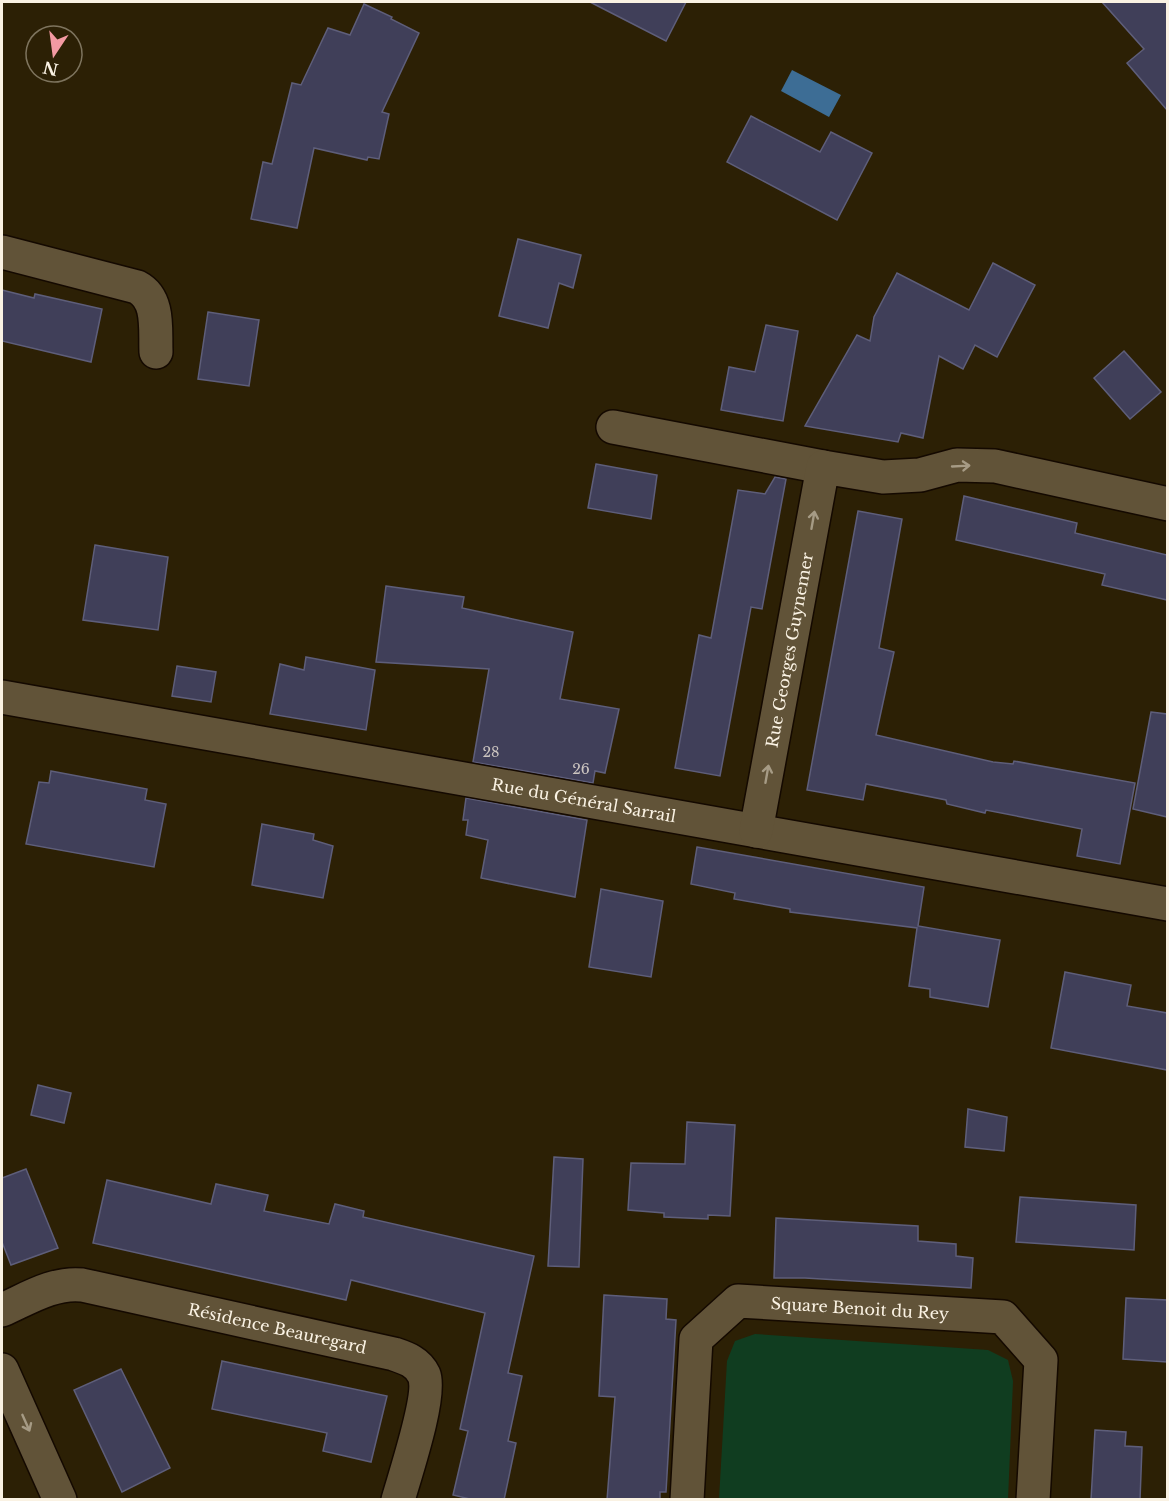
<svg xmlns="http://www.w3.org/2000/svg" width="1169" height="1501" font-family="'Libre Baskerville',serif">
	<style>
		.green { fill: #103d20 }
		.water { fill: #3d6d95 }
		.building { fill: #403f59; stroke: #5e5e7a; stroke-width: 1.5 }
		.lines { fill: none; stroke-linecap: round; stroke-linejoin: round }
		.minor-casing { stroke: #140900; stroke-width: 36 }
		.minor { stroke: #615338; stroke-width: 33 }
		.oneway { stroke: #a69b85 }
		.labels { text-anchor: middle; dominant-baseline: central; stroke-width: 4.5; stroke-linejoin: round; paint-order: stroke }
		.number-label { font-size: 14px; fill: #ccc5c0 }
		.street-label { font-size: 16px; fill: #faf2e3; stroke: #2c2005 }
	</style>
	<rect width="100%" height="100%" fill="#2c2005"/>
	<!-- green -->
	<path class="green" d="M755,1334l233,16 20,10 5,21 -5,118h-289l8,-138 8,-20z"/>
	<!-- water -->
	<path class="water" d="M792,70l49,25 -12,22 -48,-26z"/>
	<!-- building -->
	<g class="building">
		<path d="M590,2h96l-20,39z"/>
		<path d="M1102,2h65v108l-40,-47 17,-14z"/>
		<path d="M364,4l28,13 -1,2 28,14 -37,79 7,2 -10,45 -11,-2 -1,3 -53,-12 -17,80 -46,-9 12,-57 9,2 20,-81 9,2 27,-57 22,7z"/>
		<path d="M751,116l69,36 11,-20 41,21 -35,67 -110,-58z"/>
		<path d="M518,239l63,16 -8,33 -14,-5 -11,45 -49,-12z"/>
		<path d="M993,263l42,22 -38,72 -22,-12 -12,24 -24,-13 -16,82 -22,-5 -3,9 -93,-16 52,-91 13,6 4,-24 23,-44 72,37z"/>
		<path d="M2,290l32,8 1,-4 67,15 -11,53 -89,-21z"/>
		<path d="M208,312l51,8 -10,66 -51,-7z"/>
		<path d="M766,325l32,6 -15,90 -62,-11 8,-43 26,5z"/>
		<path d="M1124,351l37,41 -31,27 -36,-41z"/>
		<path d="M596,464l61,11 -6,44 -63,-11z"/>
		<path d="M775,477l11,2 -24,130 -11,-2 -31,169 -45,-8 24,-133 12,3 27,-148 27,4z"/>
		<path d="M964,496l113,27 -2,10 92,22v45l-65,-15 3,-11 -149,-34z"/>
		<path d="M858,511l44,8 -23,129 15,4 -18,83 117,27 20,2 1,-3 121,22 -15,81 -43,-8 5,-27 -96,-19 -1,3 -38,-9 -1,-4 -80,-16 -3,16 -56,-10z"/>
		<path d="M95,545l73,12 -10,73 -75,-10z"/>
		<path d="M386,586l78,11 -2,11 111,24 -13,67 59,10 -14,64 -10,-2 -2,12 -120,-21 16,-93 -113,-7z"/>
		<path d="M306,657l69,13 -9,60 -96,-16 10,-50 24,6z"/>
		<path d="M177,666l39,6 -5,30 -39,-6z"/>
		<path d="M1151,712l16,2v103l-34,-8z"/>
		<path d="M51,771l96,18 -2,11 21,4 -12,63 -128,-23 13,-62 10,1z"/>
		<path d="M466,798l121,22 -12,77 -94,-19 7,-38 -22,-5 2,-15h-5z"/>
		<path d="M262,824l52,10 -1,6 20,6 -10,52 -71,-13z"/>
		<path d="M697,847l227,40 -6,39 82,14 -12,67 -58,-10v-8l-21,-3 8,-58 -127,-16v-3l-56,-10 1,-6 -44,-9z"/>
		<path d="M601,889l62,12 -12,76 -62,-10z"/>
		<path d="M1065,972l66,13 -4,21 40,7v57l-116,-22z"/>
		<path d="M38,1085l33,8 -7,30 -33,-8z"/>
		<path d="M968,1109l39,8 -3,34 -39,-4z"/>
		<path d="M687,1122l48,3 -5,91 -22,-1v4l-44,-2v-4l-36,-3 3,-47 54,1z"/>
		<path d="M554,1157l29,2 -4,108 -31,-1z"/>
		<path d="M26,1169l32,79 -47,17 -9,-23v-64z"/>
		<path d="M107,1180l104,24 5,-20 52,11 -4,16 65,13 6,-20 29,7 -1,6 171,39 -26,117 14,3 -14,65 8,2 -12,57h-30l-21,-5 15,-64 -8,-2 25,-116 -134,-33 -5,20 -253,-57z"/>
		<path d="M1020,1197l116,8 -2,45 -118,-8z"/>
		<path d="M776,1218l142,8v15l38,3v12l17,2 -2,30 -166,-10h-31z"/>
		<path d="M604,1295l63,4 -1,20 10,1 -10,172h-6v8h-53l8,-103 -16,-1z"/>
		<path d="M1126,1298l41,2v62l-44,-3z"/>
		<path d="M222,1361l165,35 -16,66 -48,-11 4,-18 -115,-24z"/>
		<path d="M121,1369l49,99 -48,24 -48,-102z"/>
		<path d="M1095,1430l31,2 -1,14 17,1 -2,53h-49z"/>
	</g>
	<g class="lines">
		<!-- minor casing -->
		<g class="minor-casing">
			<g id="minor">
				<path d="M2,252l135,35c23,12 18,43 19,65"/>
				<path d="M613,427l210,40"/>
				<path id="s1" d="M2,697l1166,207"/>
				<path id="s2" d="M756,831l67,-364 60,10 37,-2 37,-10 38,1 173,38"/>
				<path id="s3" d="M2,1310c25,-11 51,-28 80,-25l312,69c12,4 24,8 30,21 8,20 -19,100 -26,125"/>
				<path d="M2,1370l58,130"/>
				<path id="s4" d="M687,1500l9,-161 42,-38 265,16 38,43 -8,140"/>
			</g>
		</g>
		<!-- minor -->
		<use href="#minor" class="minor"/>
	</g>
	<!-- one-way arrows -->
	<defs><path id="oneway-shaft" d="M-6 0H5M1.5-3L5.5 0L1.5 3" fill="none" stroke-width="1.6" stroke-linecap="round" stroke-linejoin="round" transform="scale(1.5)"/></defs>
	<g class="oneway">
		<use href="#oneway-shaft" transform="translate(961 466) rotate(-3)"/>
		<use href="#oneway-shaft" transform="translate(813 520) rotate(-80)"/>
		<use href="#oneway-shaft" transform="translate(767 774) rotate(-80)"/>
		<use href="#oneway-shaft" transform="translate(26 1423) rotate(66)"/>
	</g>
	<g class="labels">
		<!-- number labels -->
		<g class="number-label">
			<text x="491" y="752">28</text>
			<text x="581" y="769">26</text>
		</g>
		<!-- street labels -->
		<g class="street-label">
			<text stroke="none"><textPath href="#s2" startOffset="184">Rue Georges Guynemer</textPath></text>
			<text stroke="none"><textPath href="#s1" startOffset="591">Rue du Général Sarrail</textPath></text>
			<text stroke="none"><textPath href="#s4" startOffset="340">Square Benoit du Rey</textPath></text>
			<text stroke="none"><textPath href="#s3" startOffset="285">Résidence Beauregard</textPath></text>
		</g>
	</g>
	<!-- border -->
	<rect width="1169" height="1501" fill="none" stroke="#faf2e3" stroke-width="6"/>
	<!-- north arrow -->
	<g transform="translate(54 54) rotate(193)"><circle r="28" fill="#2c2005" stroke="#7e745e" stroke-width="1.5"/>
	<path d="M0-4.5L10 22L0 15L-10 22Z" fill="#f49aa3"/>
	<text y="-9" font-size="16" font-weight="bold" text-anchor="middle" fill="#faf2e3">N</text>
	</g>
</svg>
